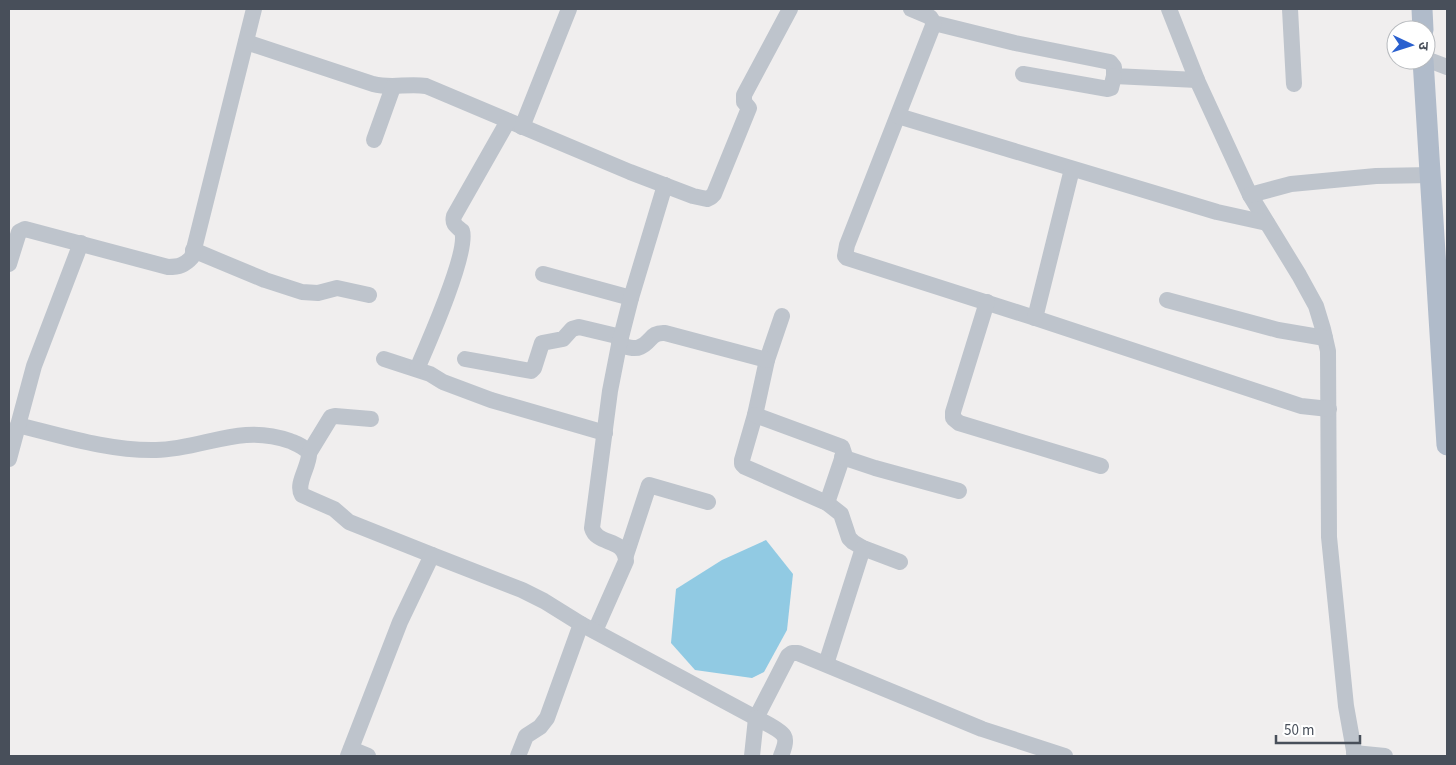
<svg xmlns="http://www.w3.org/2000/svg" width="1456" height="765" font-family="'Source Sans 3','Noto Sans Devanagari',sans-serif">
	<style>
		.water { fill: #91cae3 }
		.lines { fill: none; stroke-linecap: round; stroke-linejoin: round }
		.minor { stroke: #bec4cc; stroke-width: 16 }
		.major { stroke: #b0bbca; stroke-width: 21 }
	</style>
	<rect width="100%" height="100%" fill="#f0eeee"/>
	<!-- water -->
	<path class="water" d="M766,540l27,34 -6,56 -23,42 -12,6 -57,-8 -24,-27 5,-54 46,-29z"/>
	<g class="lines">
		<!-- minor -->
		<g class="minor">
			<path d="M911,9l19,8 4,6 81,20 95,19 4,5v9l83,4"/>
			<path d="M1169,9l28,71 53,115 49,80 17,31 7,23 5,22 1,186 17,169 9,50"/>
			<path d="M1290,9l4,75"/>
			<path d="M934,23l-87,222 -2,11 2,2 188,60 266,88 28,3"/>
			<path d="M246,42l127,42c20,5 34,-1 53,2l204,86 63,24 14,3 4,-2 3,-3 35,-86 -5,-6v-7l46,-86"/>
			<path d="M1426,59l21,8"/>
			<path d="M1023,74l85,15 3,-1 3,-12"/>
			<path d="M898,116l319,96 50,11"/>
			<path d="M522,127l47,-118"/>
			<path d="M374,140l19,-53"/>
			<path d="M1250,195l41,-11 85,-8 56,-1"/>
			<path d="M193,250l72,30 37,12 16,1 19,-5 32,7"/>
			<path d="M9,264l10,-32 6,-3 143,38c11,0 17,-2 24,-10l62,-248"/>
			<path d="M543,274l88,24"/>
			<path d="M1167,300l111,30 47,8"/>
			<path d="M987,302l-34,110v6l6,5 142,43"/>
			<path d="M782,316l-15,44 -12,55 -13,45v4l3,3 82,36 14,11 8,24 4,4 10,6 37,14"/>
			<path d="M1035,318l37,-149"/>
			<path d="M619,345c6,1 15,5 21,2 12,-5 10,-15 25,-14l102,27"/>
			<path d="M384,359l46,15 13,8 48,18 114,33"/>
			<path d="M465,359l66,12 3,-3 8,-25 21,-4 9,-10 7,-2 42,10"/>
			<path d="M417,369c10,-23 52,-118 45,-138 -6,-5 -10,-7 -8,-15l54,-95"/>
			<path d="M755,415l87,32 2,6 -17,50"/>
			<path d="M18,425c45,11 91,26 138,25 49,-1 83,-27 134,-9 7,3 14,5 19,12 1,13 -14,30 -7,42l32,14 15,13 83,33"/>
			<path d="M309,453l22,-36 4,-1 36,3"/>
			<path d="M842,457l33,11 84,23"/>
			<path d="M9,459l25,-93 47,-123"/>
			<path d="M626,555l23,-70 59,17"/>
			<path d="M595,631l31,-70c-1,-24 -29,-15 -34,-33l18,-137 9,-46 12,-47 34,-113"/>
			<path d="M826,664l37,-116"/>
			<path d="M351,749l17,7"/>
			<path d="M1354,753l31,3"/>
			<path d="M348,756l52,-134 32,-67 90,35 22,11 37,23 175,94 32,-62 4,-3h6l184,76 83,27"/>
			<path d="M518,756l8,-20 14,-9 7,-9 34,-94"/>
			<path d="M752,756l4,-38c6,3 25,12 28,18 3,5 -1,15 -3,20"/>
		</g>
		<!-- major -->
		<g class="major">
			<path d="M1422,9l1,21"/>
			<path d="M1423,60l24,385"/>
		</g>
	</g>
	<!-- border -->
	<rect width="1456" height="765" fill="none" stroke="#484f5a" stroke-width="20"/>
	<!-- north arrow -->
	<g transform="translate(1411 45) rotate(94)"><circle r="24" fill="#ffffff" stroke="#b6b9bd"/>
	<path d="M0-4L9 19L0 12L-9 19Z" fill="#2a60cf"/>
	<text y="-8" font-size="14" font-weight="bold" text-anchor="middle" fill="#484f5a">उ</text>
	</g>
	<!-- scale -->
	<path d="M1276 735v8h84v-8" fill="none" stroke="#484f5a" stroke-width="2.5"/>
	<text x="1284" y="735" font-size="15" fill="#484f5a" stroke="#ffffff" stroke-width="4" paint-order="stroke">50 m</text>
</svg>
